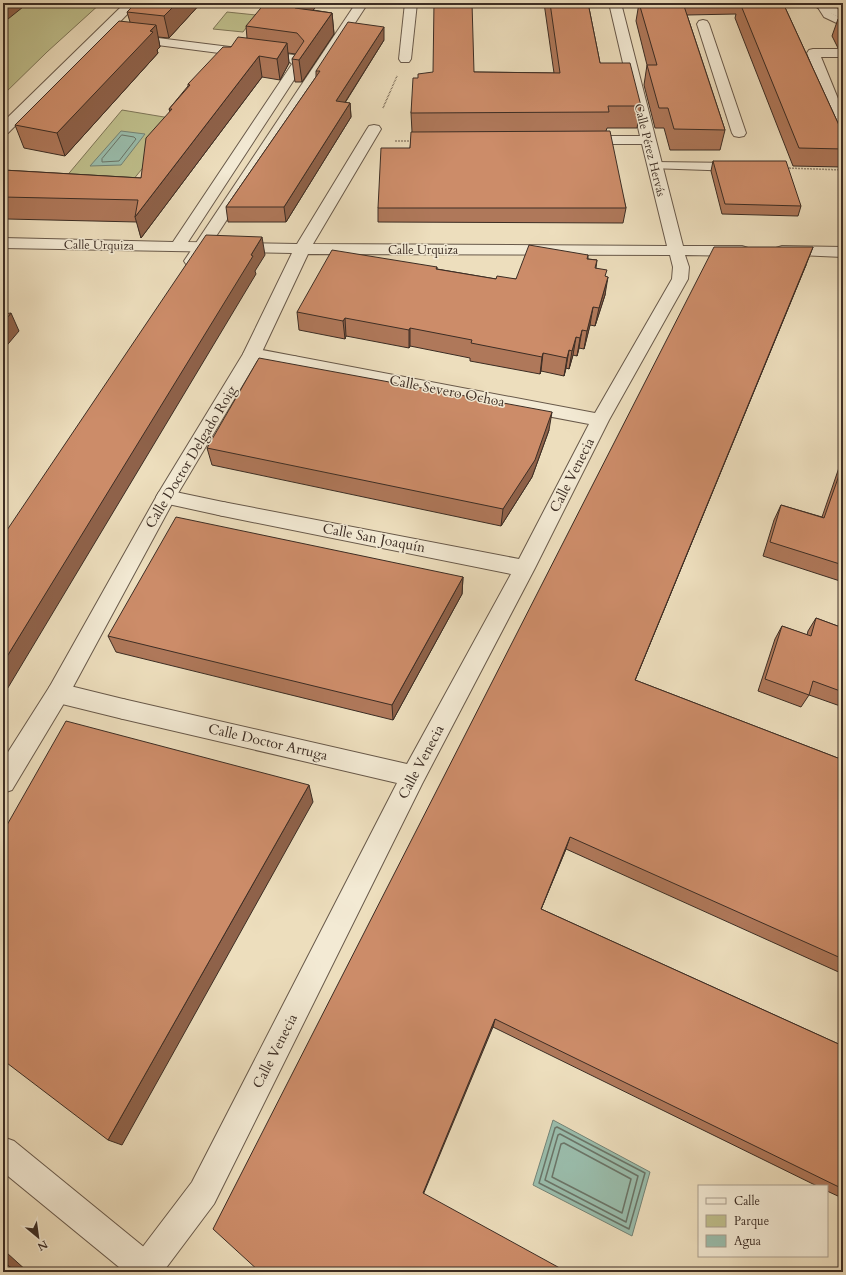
<svg xmlns="http://www.w3.org/2000/svg" width="846" height="1275" font-family="Cardo,serif">
	<style>
		.green { fill: #bfbf8c; stroke: #7e7658 }
		.water { fill: #9abdac; stroke: #748376 }
		.lines { fill: none; stroke-linecap: round; stroke-linejoin: round }
		.shore-far1 { stroke: #6b7568; stroke-width: 1 }
		.shore { stroke: #6b7568; stroke-width: 1.5 }
		.service-casing { stroke: #68594a; stroke-width: 2 }
		.pedestrian-casing { stroke: #68594a; stroke-width: 2 }
		.minor-casing { stroke: #68594a; stroke-width: 2 }
		.tertiary-casing { stroke: #68594a; stroke-width: 2 }
		.secondary-casing { stroke: #3c2d24; stroke-width: 2 }
		.path { stroke: #3c2d24; stroke-width: 1.5; stroke-dasharray: 0.5 1; stroke-linecap: butt }
		.service { fill: #f3ead4; fill-rule: evenodd }
		.pedestrian { fill: #f3ead4; fill-rule: evenodd }
		.minor { fill: #f3ead4; fill-rule: evenodd }
		.tertiary { fill: #f3ead4; fill-rule: evenodd }
		.secondary { fill: #f3ead4; fill-rule: evenodd }
		.wall { fill: #af785a; stroke: #3c2d24 }
		.shaded-wall { fill: #8f624a; stroke: #3c2d24 }
		.building { fill: #cc8c69; stroke: #3c2d24 }
		.labels { text-anchor: middle; dominant-baseline: central; stroke-width: 3; stroke-linejoin: round; paint-order: stroke }
		.far-street-label { font-size: 12px; fill: #3c2d24; stroke: #f3ead4 }
		.street-label { font-size: 14px; fill: #3c2d24; stroke: #f3ead4 }
	</style>
	<rect width="100%" height="100%" fill="#eddebd"/>
	<filter id="stains"><feTurbulence type="fractalNoise" baseFrequency=".005" numOctaves="4"/><feColorMatrix values="0 0 0 0 .2 0 0 0 0 .09 0 0 0 0 .02 0 0 0 .5 -.17"/></filter>
	<radialGradient id="worn" r=".72"><stop offset=".6" stop-color="#630" stop-opacity="0"/><stop offset="1" stop-color="#630" stop-opacity=".3"/></radialGradient>
	<!-- green -->
	<g class="green">
		<path d="M3,3h98l-54,49 -44,43z"/>
		<path d="M227,12l29,3 -13,17 -30,-3z"/>
		<path d="M122,110l60,10 -54,66 -68,-2z"/>
	</g>
	<!-- water -->
	<g class="water">
		<path d="M121,131l24,3 -24,31 -31,1z"/>
		<path d="M553,1120l97,52 -18,64 -99,-51z"/>
	</g>
	<g class="lines">
		<!-- shore-far1 -->
		<path class="shore-far1" d="M122,135l12,2 2,2 -17,22 -17,1v-3z"/>
		<!-- shore -->
		<g class="shore">
			<path d="M557,1127l88,46 -16,56 -90,-46 16,-55z"/>
			<path d="M560,1134l78,42 -12,46 -81,-42 13,-45z"/>
			<path d="M564,1143l67,36 -9,34 -70,-36 9,-33z"/>
		</g>
		<!-- service casing -->
		<g class="service-casing">
			<g id="service">
				<path d="M822,3l3,1 6,9 12,6v7l-19,-9 -7,-11z"/>
				<path d="M654,162l82,1 4,2 2,2 -2,2 -4,2 -86,-3 -2,-2 2,-2z"/>
			</g>
		</g>
		<!-- pedestrian casing -->
		<g class="pedestrian-casing">
			<g id="pedestrian">
				<path d="M356,3h12l-170,261 -6,2 -6,-2 -2,-3z"/>
				<path d="M703,20l4,1 2,3 37,109 -2,3 -5,1 -5,-1 -2,-3 -35,-109 2,-3z"/>
				<path d="M813,49h30v8h-22l22,54v21l-5,-1 -2,-3 -29,-75 2,-3z"/>
				<path d="M252,348l42,8 6,2 3,4 -3,4 -6,2 -48,-10 -3,-4 3,-4z"/>
				<path d="M166,490l57,12 7,2 3,5 -3,5 -7,2 -64,-14 -3,-5 3,-5z"/>
				<path d="M58,683l65,16 8,3 4,7 -4,7 -8,3 -65,-16 -8,-3 -3,-7 3,-7z"/>
			</g>
		</g>
		<!-- minor casing -->
		<g class="minor-casing">
			<g id="minor">
				<path d="M125,3h13l-28,29 184,23 4,1 7,7 -117,179 109,2 70,-115 2,-3 5,-1 5,1 2,3 -68,115 354,2 -25,-102h-60l-5,-1 -2,-3 2,-3 5,-1h58l-31,-133h12l62,243h59l6,2 2,3 -2,3 -6,2 -57,-1 4,12 -1,12 -79,141 -74,148 -113,216 -208,420 -51,68h-36l5,-11 60,-79 205,-399 -274,-64 -8,-3 -4,-7 4,-7 8,-3 284,65 104,-190 -288,-58 -7,-2 -3,-5 3,-5 7,-2 296,57 70,-135 -295,-56 -6,-2 -3,-4 3,-4 6,-2 301,57 77,-134 1,-12 -3,-12 -362,-1 -47,100 -87,146 -108,200 -54,90 -9,3v-33l47,-74 109,-194 84,-138 49,-101 -289,-5v-10l170,4 119,-178 -2,-2 -187,-24 -95,95 -5,1v-12z"/>
				<path d="M405,3h12l-6,56 -2,3h-8l-2,-3z"/>
				<path d="M782,246l61,1v10l-67,-3 -2,-3 2,-3z"/>
			</g>
		</g>
		<!-- tertiary casing -->
		<g class="tertiary-casing">
			<path id="tertiary" d="M3,1137l11,4 147,120 5,11h-41l-122,-100z"/>
		</g>
		<!-- secondary casing -->
		<g class="secondary-casing">
			<path id="secondary" d="M810,3h16l17,8v8l-31,-14z"/>
		</g>
		<!-- path -->
		<g class="path">
			<path d="M383,108l14,-32"/>
			<path d="M395,141h15"/>
			<path d="M786,168l57,2"/>
		</g>
		<!-- service -->
		<use href="#service" class="service"/>
		<!-- pedestrian -->
		<use href="#pedestrian" class="pedestrian"/>
		<!-- minor -->
		<use href="#minor" class="minor"/>
		<!-- tertiary -->
		<use href="#tertiary" class="tertiary"/>
		<!-- secondary -->
		<use href="#secondary" class="secondary"/>
	</g>
	<!-- wall -->
	<g class="wall">
		<path d="M136,3h65l-32,35 -11,-1 2,10 -3,3 1,3 -93,103 -41,-8 -9,-23 115,-103 -3,-10z"/>
		<path d="M319,3l-6,7 19,3 2,21 -32,48h-7l-3,-23 4,-5 -8,-1 1,10 -9,17 -18,-3 -121,161 -4,-16 -130,-3 -2,2h-2v-51l138,8 29,-66 -1,-3 19,-23v-2l43,-37 16,-9 -1,-12z"/>
		<path d="M544,3h44l12,60 41,43 -4,22h-30l-1,3 20,77 -3,15 -245,-1v-14l32,-60 2,-16 -1,-19 7,-35 56,-6 80,1z"/>
		<path d="M639,3h144l60,131v33l-50,-1 -58,-148 1,-4 -49,1 38,115 -5,20h-50l-6,-22h-9l-11,-43 3,-20 -11,-44z"/>
		<path d="M838,19l5,3v26h-5l-6,-12z"/>
		<path d="M384,40l-39,63h5l1,14 -65,105h-58l-2,-15 90,-130v-6z"/>
		<path d="M713,161l88,45 -3,10 -76,-2 -11,-43z"/>
		<path d="M588,255v4l9,1 -1,8 10,9 -1,18 -10,31 -5,-1 -6,24 -5,-1 -2,8 -4,-1 -4,14 -3,-1 -2,8 -23,-5 -1,3 -70,-13v-3l-60,-12 -1,2 -63,-12 -1,3 -46,-9 -2,-18 140,-45v2l59,10h20z"/>
		<path d="M806,265l-171,415 208,80v214l-277,-125 -25,60 302,137v151h-3l-13,-6v-5h-10l-324,-159 -233,245z"/>
		<path d="M549,430l-17,47 -31,49 -289,-61 -5,-17z"/>
		<path d="M843,456v126l-80,-26 11,-36 7,-15 41,12z"/>
		<path d="M463,577l-1,17 -69,126 -277,-68 -8,-16z"/>
		<path d="M816,618l27,10v79l-34,-12 -8,12 -43,-16 17,-52 7,-13 25,9 1,-4z"/>
	</g>
	<!-- shaded-wall -->
	<g class="shaded-wall">
		<path d="M7,3h21l-25,20v-17z"/>
		<path d="M177,3h24l-32,35 -5,-22z"/>
		<path d="M299,3h20l-22,27 -2,-22z"/>
		<path d="M332,13l2,21 -32,48 -3,-22z"/>
		<path d="M156,25l4,22 -3,3 1,3 -93,103 -8,-23z"/>
		<path d="M384,27v13l-47,75 -1,-14z"/>
		<path d="M287,43l2,20 -9,17 -3,-21z"/>
		<path d="M259,56l3,21 -121,161 -6,-21z"/>
		<path d="M350,103l1,14 -65,105 -2,-15z"/>
		<path d="M3,208l4,11 -2,2 -2,-4z"/>
		<path d="M262,237l3,18 -10,16 1,3 -253,422v-33z"/>
		<path d="M813,247l-7,18 -177,430 6,-15z"/>
		<path d="M608,277l-3,18 -10,31 4,-18z"/>
		<path d="M593,307l-3,18 -6,24 3,-18z"/>
		<path d="M11,313l8,18 -16,19v-27z"/>
		<path d="M345,318l1,18 -1,3 -2,-18z"/>
		<path d="M410,328v18l-1,2v-18z"/>
		<path d="M582,330l-3,18 -2,8 3,-18z"/>
		<path d="M576,337l-3,18 -4,14 3,-18z"/>
		<path d="M569,350l-3,18 -2,8 3,-18z"/>
		<path d="M543,353l-2,18 -1,3 2,-17z"/>
		<path d="M552,412l-3,18 -17,47 -31,49 2,-17z"/>
		<path d="M463,577l-1,17 -69,126 -1,-15z"/>
		<path d="M309,785l4,17 -191,343 -14,-5z"/>
		<path d="M570,837l-4,12 -29,70 4,-10z"/>
		<path d="M495,1019l-2,8 -70,168v-2z"/>
		<path d="M3,1253h4l21,19h-12l-13,-11z"/>
	</g>
	<!-- building -->
	<g class="building">
		<path d="M3,3h4l-4,3z"/>
		<path d="M136,3h41l-13,13 -37,-4z"/>
		<path d="M265,3h34l-4,5 37,5 -33,47 -7,-1 12,-18 -7,-8 -51,-7z"/>
		<path d="M434,3h38l2,69 86,1 -10,-70h38l12,60h30l11,43h-33l1,6 -198,1 2,-35h5v-4l15,-2z"/>
		<path d="M639,3h44l42,127 -51,-1 -6,-21h-9l-12,-43h10z"/>
		<path d="M740,3h43l60,131v15l-44,-1z"/>
		<path d="M838,19l5,3v7z"/>
		<path d="M119,21l37,4 -6,6 3,1 -96,101 -42,-8z"/>
		<path d="M348,22l36,5 -48,74 14,2 -66,104h-58l94,-136h-4z"/>
		<path d="M238,37l49,6 -10,16 -18,-3 -124,161 3,-17 -135,-3v-27l138,8 5,-40 26,-29h-3l21,-24 -2,-1 35,-37h8z"/>
		<path d="M610,131l16,77h-248l3,-60h29l1,-16z"/>
		<path d="M713,161h73l15,45 -76,-2z"/>
		<path d="M206,235l56,2 -11,18 2,1 -250,407v-127z"/>
		<path d="M529,245l59,10 -1,4 10,1 -2,8 12,2 -2,6 3,1 -9,31 -6,-1 -6,24 -5,-1 -2,8 -4,-1 -4,14 -3,-1 -2,8 -24,-5 -1,4 -71,-14 1,-3 -62,-12 -1,2 -64,-12 -2,3 -46,-9 35,-62 105,17 -1,2 60,10 1,-3 19,3z"/>
		<path d="M714,247h99l-178,433 208,80v199l-273,-122 -29,72 302,137v143l-348,-170 -72,174 144,79h-307l-47,-43z"/>
		<path d="M11,313l-8,10v-9z"/>
		<path d="M259,358l293,54 -17,48 -32,49 -296,-61z"/>
		<path d="M843,464v101l-73,-23 11,-37 43,13z"/>
		<path d="M176,517l287,60 -71,128 -284,-69z"/>
		<path d="M816,618l27,10v64l-30,-11 -4,14 -44,-16 17,-53 29,10z"/>
		<path d="M66,721l243,64 -201,355 -105,-80v-228z"/>
		<path d="M3,1261l13,11h-13z"/>
	</g>
	<g class="labels">
		<!-- far-street labels -->
		<g class="far-street-label">
			<text transform="translate(650 150) rotate(76)">Calle Pérez Hervás</text>
			<text transform="translate(99 245) rotate(1)">Calle Urquiza</text>
			<text x="423" y="250">Calle Urquiza</text>
		</g>
		<!-- street labels -->
		<g class="street-label">
			<text transform="translate(447 391) rotate(11)">Calle Severo Ochoa</text>
			<text transform="translate(191 457) rotate(-59)">Calle Doctor Delgado Roig</text>
			<text transform="translate(572 475) rotate(-63)">Calle Venecia</text>
			<text transform="translate(374 538) rotate(11)">Calle San Joaquín</text>
			<text transform="translate(268 742) rotate(13)">Calle Doctor Arruga</text>
			<text transform="translate(421 762) rotate(-62)">Calle Venecia</text>
			<text transform="translate(275 1051) rotate(-63)">Calle Venecia</text>
		</g>
	</g>
	<!-- margin -->
	<rect width="846" height="1275" fill="none" stroke="#eddebd" stroke-width="16"/>
	<rect x="4" y="4" width="838" height="1267" fill="none" stroke="#3c2d24" stroke-width="2"/>
	<rect x="8" y="8" width="830" height="1259" fill="none" stroke="#3c2d24"/>
	<!-- legend -->
	<rect x="698" y="1185" width="130" height="72" fill="#f3ead4" stroke="#aa9e8e"/>
	<rect x="706" y="1198" width="20" height="6" fill="#f3ead4" stroke="#aa9e8e"/>
	<text x="734" y="1205" font-size="12" fill="#3c2d24">Calle</text>
	<rect x="706" y="1215" width="20" height="12" fill="#bfbf8c" stroke="#aa9e8e"/>
	<text x="734" y="1225" font-size="12" fill="#3c2d24">Parque</text>
	<rect x="706" y="1235" width="20" height="12" fill="#9abdac" stroke="#aa9e8e"/>
	<text x="734" y="1245" font-size="12" fill="#3c2d24">Agua</text>
	<!-- north arrow -->
	<g transform="translate(38 1237) rotate(151)" stroke="#f3ead4" stroke-width="3" paint-order="stroke">
	<path d="M0-3L7 15L0 10L-7 15Z" fill="#3c2d24"/>
	<text y="-6" font-size="11" font-weight="bold" text-anchor="middle" fill="#3c2d24">N</text>
	</g>
	<rect width="100%" height="100%" filter="url(#stains)"/>
	<rect width="100%" height="100%" fill="url(#worn)"/>
</svg>
